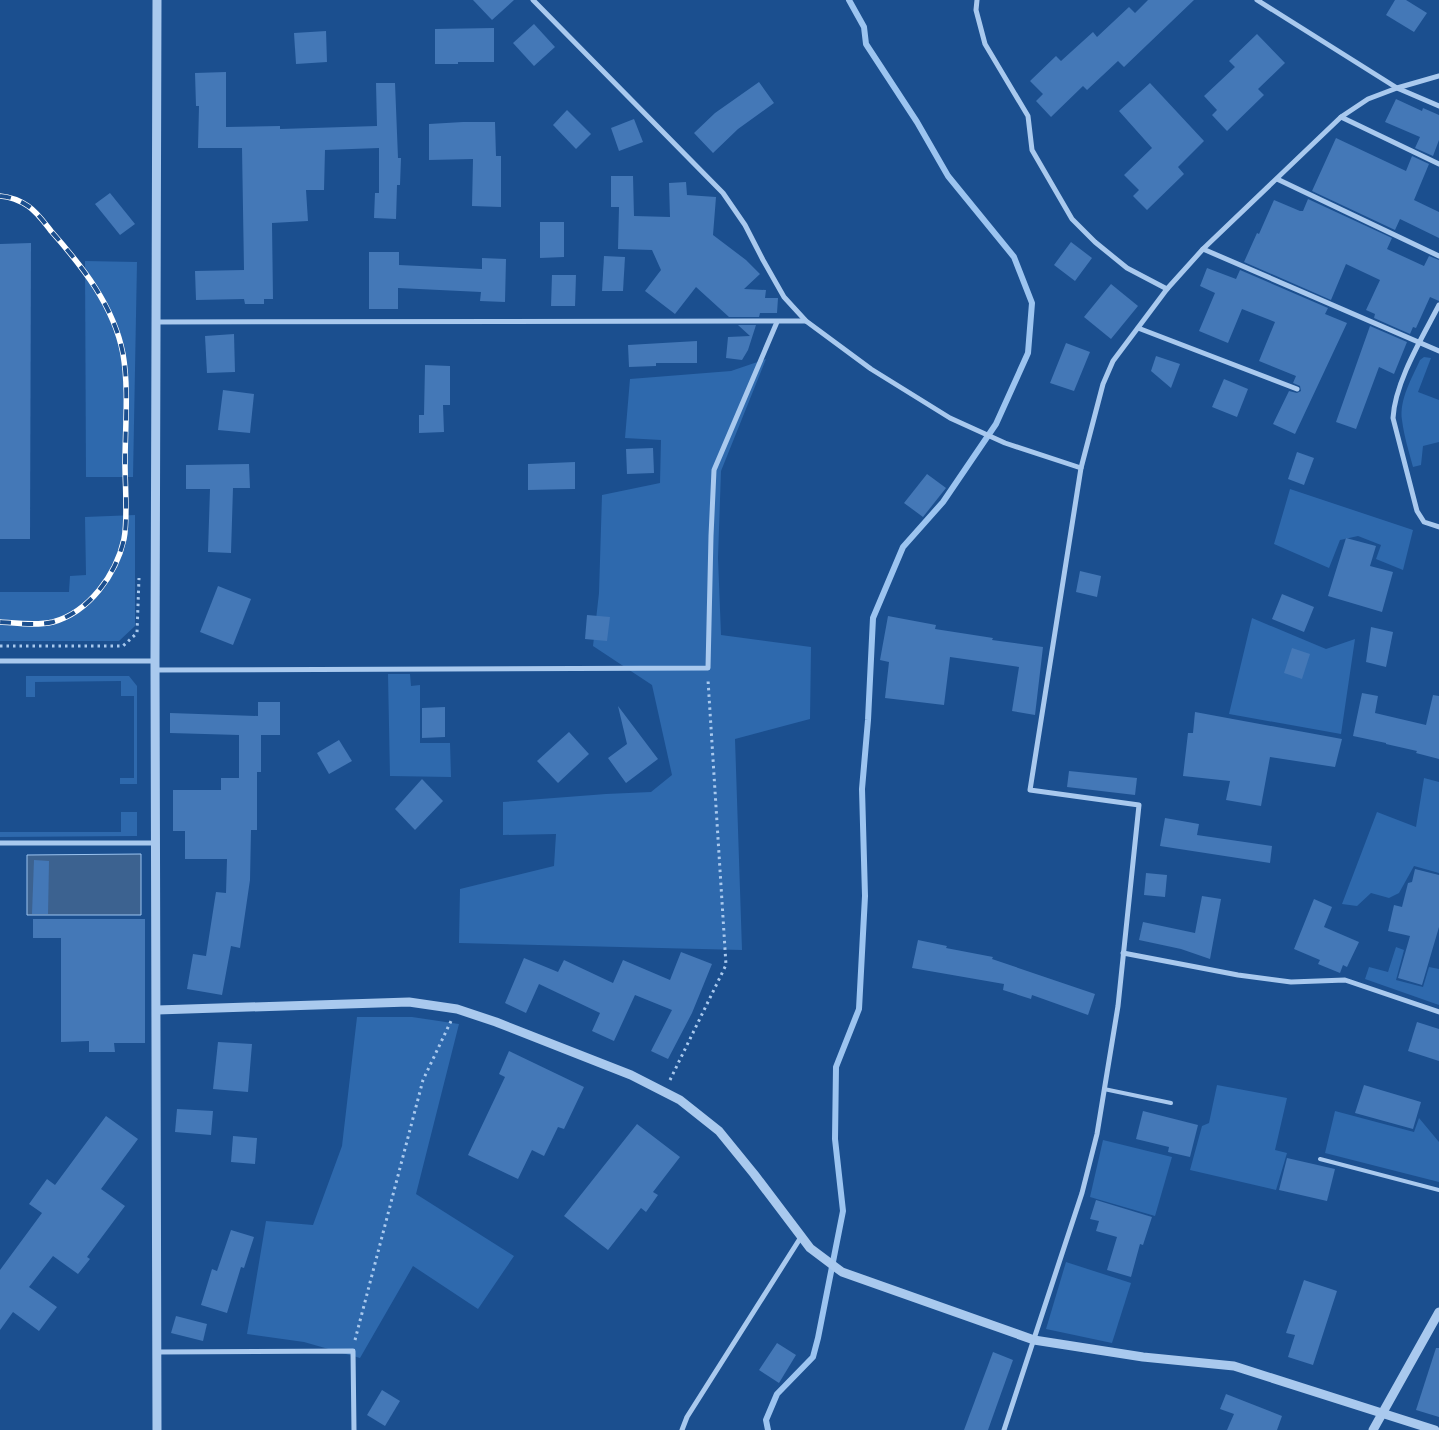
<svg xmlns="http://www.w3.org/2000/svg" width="1439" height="1430" font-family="Lato,sans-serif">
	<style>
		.green { fill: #2e69ad }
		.water { fill: #3c6290; stroke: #9cc4f0 }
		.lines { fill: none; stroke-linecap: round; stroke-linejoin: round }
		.stream { stroke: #9cc4f0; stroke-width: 6 }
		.building { fill: #4478b7 }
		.path { stroke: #a9c9ee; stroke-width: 3; stroke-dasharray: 2.5 4; stroke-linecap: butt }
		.service { stroke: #a9c9ee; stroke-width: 4 }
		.minor { stroke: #a9c9ee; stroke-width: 5 }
		.tertiary { stroke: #a9c9ee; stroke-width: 9 }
		.rail-casing { stroke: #fff; stroke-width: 5.5 }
		.rail { stroke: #1b4f8f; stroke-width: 4; stroke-dasharray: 11; stroke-linecap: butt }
	</style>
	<rect width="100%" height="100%" fill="#1b4f8f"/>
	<!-- green -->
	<g class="green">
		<path d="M85,261l52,1 -4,215h-47z"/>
		<path d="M1424,357l7,1 -13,34 21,8v42l-16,4 -2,19 -8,2c-4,-15 -9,-31 -11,-47 -3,-20 10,-42 18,-60z"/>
		<path d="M766,359l-45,112 -3,87 3,77 90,12 -1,72 -75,20 7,211 -283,-7 1,-54 94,-23 2,-32 -53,1v-33l103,-8 45,-2 21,-17 -20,-90 -59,-39 6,-53 3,-98 58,-12 1,-43 -36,-2 5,-59 101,-8z"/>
		<path d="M1290,489l123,41 -10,40 -27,-11 5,-14 -23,-9 -18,4 -11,28 -55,-24z"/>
		<path d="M135,515v111l-16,15h-119v-49h69l1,-16 16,-1 -1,-58z"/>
		<path d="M1252,618l74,31 29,-10 -14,95 -112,-20z"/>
		<path d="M388,674h22l1,12 9,-1v58h30l1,34 -61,-1z"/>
		<path d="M26,676h103l8,10v98h-17v-6h14v-82h-13v-15l-86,1v15h-9z"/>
		<path d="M1424,778l15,4v91l-25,-7 -15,27 -10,5 -18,-5 -14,13 -15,-2 35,-92 39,15z"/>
		<path d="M121,812h16v24l-137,1v-5h121z"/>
		<path d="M1396,947l8,3 -8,30 27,7 6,-20 10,2v36l-74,-26 4,-12 19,5z"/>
		<path d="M357,1017h55l47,7 -43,170 98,62 -36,53 -65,-43 -53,92 -56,-16 -57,-8 19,-113 47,4 29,-79z"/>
		<path d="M1217,1085l70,13 -12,52 12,3 -11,37 -86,-20 12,-44 7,-3z"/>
		<path d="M1335,1111l79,21 5,-14 20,24v40l-114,-29z"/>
		<path d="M1103,1140l69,17 -17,59 -65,-19z"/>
		<path d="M1066,1262l65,21 -19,60 -66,-14z"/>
	</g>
	<!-- water -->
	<path class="water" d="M141,854v61h-114v-60z"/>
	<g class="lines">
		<!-- stream -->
		<path class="stream" d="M768,1430l-2,-10 11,-26 36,-37 5,-19 25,-127 -8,-72 1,-72 23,-58 6,-113 -3,-107 6,-69 5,-102 30,-71 40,-45 53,-78 32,-71 4,-50 -18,-46 -66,-81 -31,-54 -51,-78 -2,-17 -15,-27"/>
	</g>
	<!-- building -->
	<g class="building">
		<path d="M473,0h41l-22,20z"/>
		<path d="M1148,0h46l-70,67 -6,-6 -31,29 -4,-4 -32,31 -15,-16 7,-7 -13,-13 26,-25 5,5 32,-29 4,5 32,-30 6,6z"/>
		<path d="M1395,0h11l21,13 -13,19 -28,-17z"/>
		<path d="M534,24l21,23 -21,19 -21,-23z"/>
		<path d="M494,28v34h-36v2h-23v-35z"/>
		<path d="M326,31l1,31 -31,2 -2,-31z"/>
		<path d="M1257,34l28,29 -27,26 6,6 -37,36 -15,-16 5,-5 -13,-14 31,-29 -6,-6z"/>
		<path d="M226,72v55l54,-1v3l97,-3 -1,-43h19l3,75h3l-1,27h-3l-1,34 -22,-1 1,-25h4v-45l-54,2 -1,40h-18l2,31 -36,2 1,76h-9v5h-19l-1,-5 -48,1 -1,-29 49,-1 -2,-122h-44l1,-42h-3l-1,-33z"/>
		<path d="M759,82l15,21 -36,26 -25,24 -19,-20 21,-20z"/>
		<path d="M1150,83l54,58 -26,26 6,7 -37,36 -14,-14 6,-6 -15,-15 28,-27 -33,-37z"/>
		<path d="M1396,99l26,12 1,-3 16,7v25l-6,16 -18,-8 5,-11 -35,-15z"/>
		<path d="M567,110l24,24 -15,15 -23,-24z"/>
		<path d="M634,119l9,23 -24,9 -8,-23z"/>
		<path d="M463,122h32l1,34h5v51l-29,-1 1,-47 -44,1v-36z"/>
		<path d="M1336,138l70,33 6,-15 17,8 -15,36 25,12v26l-39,-19 -5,11 -83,-39z"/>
		<path d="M611,176h22l1,40 36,1 -1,-34 17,-1 1,13 29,2 -3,38 33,25 14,14 -16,15 22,1 -1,8h13l-1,15h-17l-1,4h-30l-33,-30 -21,27 -30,-23 16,-21 -9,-20 -34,-1 1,-42h-8z"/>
		<path d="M110,193l25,31 -15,11 -25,-31z"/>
		<path d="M1308,199l84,39 -5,11 37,17 5,-10 10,4v41l-9,-4 -14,31 -3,-1 -3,7 -36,-16 1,-4 -9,-4 14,-30 -34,-16 -15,36 -87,-38 13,-29 2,1 15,-34 26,11h3z"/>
		<path d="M540,222h24v35l-24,1z"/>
		<path d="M1071,242l21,16 -17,23 -21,-16z"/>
		<path d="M31,243l-1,296h-30v-295z"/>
		<path d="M369,252h30v13l83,4v-11l24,1 -1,43 -25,-1 1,-9 -83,-4v21h-29z"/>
		<path d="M604,256l21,1 -2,34h-21z"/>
		<path d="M1207,268l29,11 4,-9 88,38 -3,6 22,9 -52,111 -22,-10 16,-33 8,2 4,-2 -1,-5 -7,-3 3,-7 -37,-15 16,-39 -33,-13 -14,34 -29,-12 16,-38 -15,-7z"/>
		<path d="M552,275h24l-1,31h-24z"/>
		<path d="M1111,284l27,22 -27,33 -27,-22z"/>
		<path d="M738,325h18l-8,25 -6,10 -16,-2 2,-21 22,-1z"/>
		<path d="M1370,326l37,16 -13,32 -15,-7 -23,62 -20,-7z"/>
		<path d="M234,334l1,38 -28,1 -2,-37z"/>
		<path d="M697,341v22h-41v3l-27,1 -1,-22z"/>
		<path d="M1066,343l24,9 -16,39 -24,-8z"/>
		<path d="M1156,356l24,8 -9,24 -20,-17z"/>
		<path d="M425,365l25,1v39h-7l1,27 -25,1v-18h5z"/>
		<path d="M1224,379l24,10 -11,28 -25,-10z"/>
		<path d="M223,390l31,4 -4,39 -32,-3z"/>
		<path d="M653,448l1,25 -27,1 -1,-25z"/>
		<path d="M1297,452l17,6 -10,27 -16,-6z"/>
		<path d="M575,462v27l-47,1v-26z"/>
		<path d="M249,464l1,24h-17l-2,65 -23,-1 2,-63h-24v-24z"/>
		<path d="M927,474l19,14 -23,29 -19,-14z"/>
		<path d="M1346,538l30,8 -6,20 23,6 -11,40 -54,-16z"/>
		<path d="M1080,571l21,5 -4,21 -21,-5z"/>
		<path d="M218,586l33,13 -18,46 -33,-13z"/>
		<path d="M1282,594l32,13 -10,25 -32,-13z"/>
		<path d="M587,615l23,2 -3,24 -22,-2z"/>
		<path d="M888,616l48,9 -1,4 58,9 -1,2 51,7 -8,68 -23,-4 7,-44 -69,-10 -6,48 -59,-7 4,-36 -9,-2z"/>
		<path d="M1371,627l22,5 -7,35 -20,-5z"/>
		<path d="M1292,648l18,6 -8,25 -18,-6z"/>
		<path d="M1362,693l16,3 -3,17 51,12 7,-30 6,1v63l-23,-6 1,-2 -31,-7v-1l-33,-7z"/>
		<path d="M258,702h22v33h-19v37h-4v58h-6l-1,50 -10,68 -9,-2 -9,49 -35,-6 6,-35 13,2 10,-64 10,1 1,-34h-42v-28h-12v-41h48v-12h18v-43l-69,-2v-20l88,3z"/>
		<path d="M618,706l40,53 -32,24 -18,-25 19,-14z"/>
		<path d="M445,707v30l-23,1v-30z"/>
		<path d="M1195,712l147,27 -7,28 -65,-10 -9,49 -35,-6 4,-19 -47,-5 5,-43h5z"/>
		<path d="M569,732l20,22 -31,29 -21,-22z"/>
		<path d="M339,740l13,21 -23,13 -12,-21z"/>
		<path d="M1069,771l68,7 -2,17 -68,-8z"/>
		<path d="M422,779l21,22 -28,29 -20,-21z"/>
		<path d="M1165,818l34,6 -2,11 75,11 -2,17 -110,-17z"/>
		<path d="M34,860l15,1 -1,53h-16z"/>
		<path d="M1415,869l24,6v52l-17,58 -24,-7 12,-42 -22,-5 6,-26 8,2 6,-24 4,-1z"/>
		<path d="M1146,873l21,2 -2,22 -21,-2z"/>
		<path d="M1202,896l19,3 -11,60 -29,-10 -42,-9 4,-18 52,11z"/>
		<path d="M1314,899l18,8 -8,20 35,15 -12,25 -4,-2 -3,8 -22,-9 2,-4 -26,-11z"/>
		<path d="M33,919h112v124h-31l1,9h-26v-11l-28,1v-104h-28z"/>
		<path d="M918,940l29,6 -1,2 47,9 -1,2 103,35 -7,21 -56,-20 -1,4 -28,-9 1,-6 -92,-16z"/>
		<path d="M681,952l31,12 -20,49 -24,46 -17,-8 21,-41 -37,-15 -21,46 -22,-10 8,-18 -61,-29 -13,29 -21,-10 19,-45 34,14 6,-12 49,23 10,-23 47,20z"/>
		<path d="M1417,1022l22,7v32l-31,-10z"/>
		<path d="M218,1042l34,2 -4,48 -35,-3z"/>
		<path d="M509,1051l75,36 -20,42 -6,-2 -14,29 -12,-6 -14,29 -50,-24 37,-78 -6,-3z"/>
		<path d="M1364,1085l57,17 -8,27 -58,-16z"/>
		<path d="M177,1109l36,2 -2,24 -36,-3z"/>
		<path d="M1143,1111l55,14 -8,32 -22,-5 1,-5 -33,-8z"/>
		<path d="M106,1116l32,23 -37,50 24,17 -38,51 3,2 -12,15 -25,-18 -24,31 28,20 -18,24 -26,-19 -13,18v-60l42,-57 -13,-9 18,-25 8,6z"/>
		<path d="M637,1124l43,33 -27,35 5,3 -12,17 -5,-4 -33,42 -44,-34z"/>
		<path d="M233,1136l24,2 -2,26 -24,-2z"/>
		<path d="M1287,1158l48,11 -8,32 -48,-11z"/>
		<path d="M1096,1200l56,17 -9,28 -3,-1 -9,33 -24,-7 10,-33 -21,-6 3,-10 -9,-2z"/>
		<path d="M231,1230l23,7 -10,31 -3,-1 -14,46 -26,-8 11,-36 5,2z"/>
		<path d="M1304,1280l33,11 -24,74 -25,-8 7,-22 -9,-2z"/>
		<path d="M176,1316l31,8 -4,17 -32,-8z"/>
		<path d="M777,1343l19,12 -17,28 -20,-13z"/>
		<path d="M1436,1348h3v69l-23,-7z"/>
		<path d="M993,1352l20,8 -25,70h-24z"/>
		<path d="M382,1390l18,11 -15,25 -18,-11z"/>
		<path d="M1226,1394l56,22 -5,14h-50l7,-16 -14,-5z"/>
	</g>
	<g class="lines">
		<!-- path -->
		<g class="path">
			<path d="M0,646h123l14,-13 2,-55"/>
			<path d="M670,1080l56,-115 -18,-285"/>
			<path d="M355,1340l68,-260 28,-59"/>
		</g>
		<!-- service -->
		<g class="service">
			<path d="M1104,1089l67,14"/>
			<path d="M1320,1159l119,31"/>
		</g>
		<!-- minor -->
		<g class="minor">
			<path d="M533,0l190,193 22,32 18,35 21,37 22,24 65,48 79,49 55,25 76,25"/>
			<path d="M977,0l-1,10 9,34 43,72 4,34 40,69 23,23 32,26 40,21"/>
			<path d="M1257,0l140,88 42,18"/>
			<path d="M1341,117l98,47"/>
			<path d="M1277,179l162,77"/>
			<path d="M1203,249l236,102"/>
			<path d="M1439,305c-17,33 -44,77 -46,113l24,93 7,11 15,5"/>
			<path d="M155,322l651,-1"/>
			<path d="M1138,328l159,61"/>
			<path d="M0,661h155"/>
			<path d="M155,670l553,-2 3,-132 3,-66 63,-148"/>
			<path d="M0,843h155"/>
			<path d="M1123,953l115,22 53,7 54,-2 94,32"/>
			<path d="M157,1352l196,-1 1,79"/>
			<path d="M682,1430l5,-13 114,-180"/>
			<path d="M1004,1430l78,-237 15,-59 21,-128 21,-201 -109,-15 51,-322 22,-84 10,-23 54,-72 36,-40 138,-132 27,-18 29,-11 42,-12"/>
		</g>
		<!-- tertiary -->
		<g class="tertiary">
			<path d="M157,0l-2,661 2,769"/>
			<path d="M157,1010l252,-8 48,7 39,13 135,53 49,25 39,31 35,43 56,74 32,24 192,68 109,17 91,9 201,64"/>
			<path d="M1373,1430l66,-118"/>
		</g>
		<!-- rail casing -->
		<g class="rail-casing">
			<path id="rail" d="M0,196c11,1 19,4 28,10 9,6 16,16 23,25 31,35 63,75 72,123 6,35 2,74 2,110 0,21 3,55 -1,75 -8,36 -35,73 -71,83 -17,4 -36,1 -53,0"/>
		</g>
		<!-- rail -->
		<use href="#rail" class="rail"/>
	</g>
</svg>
